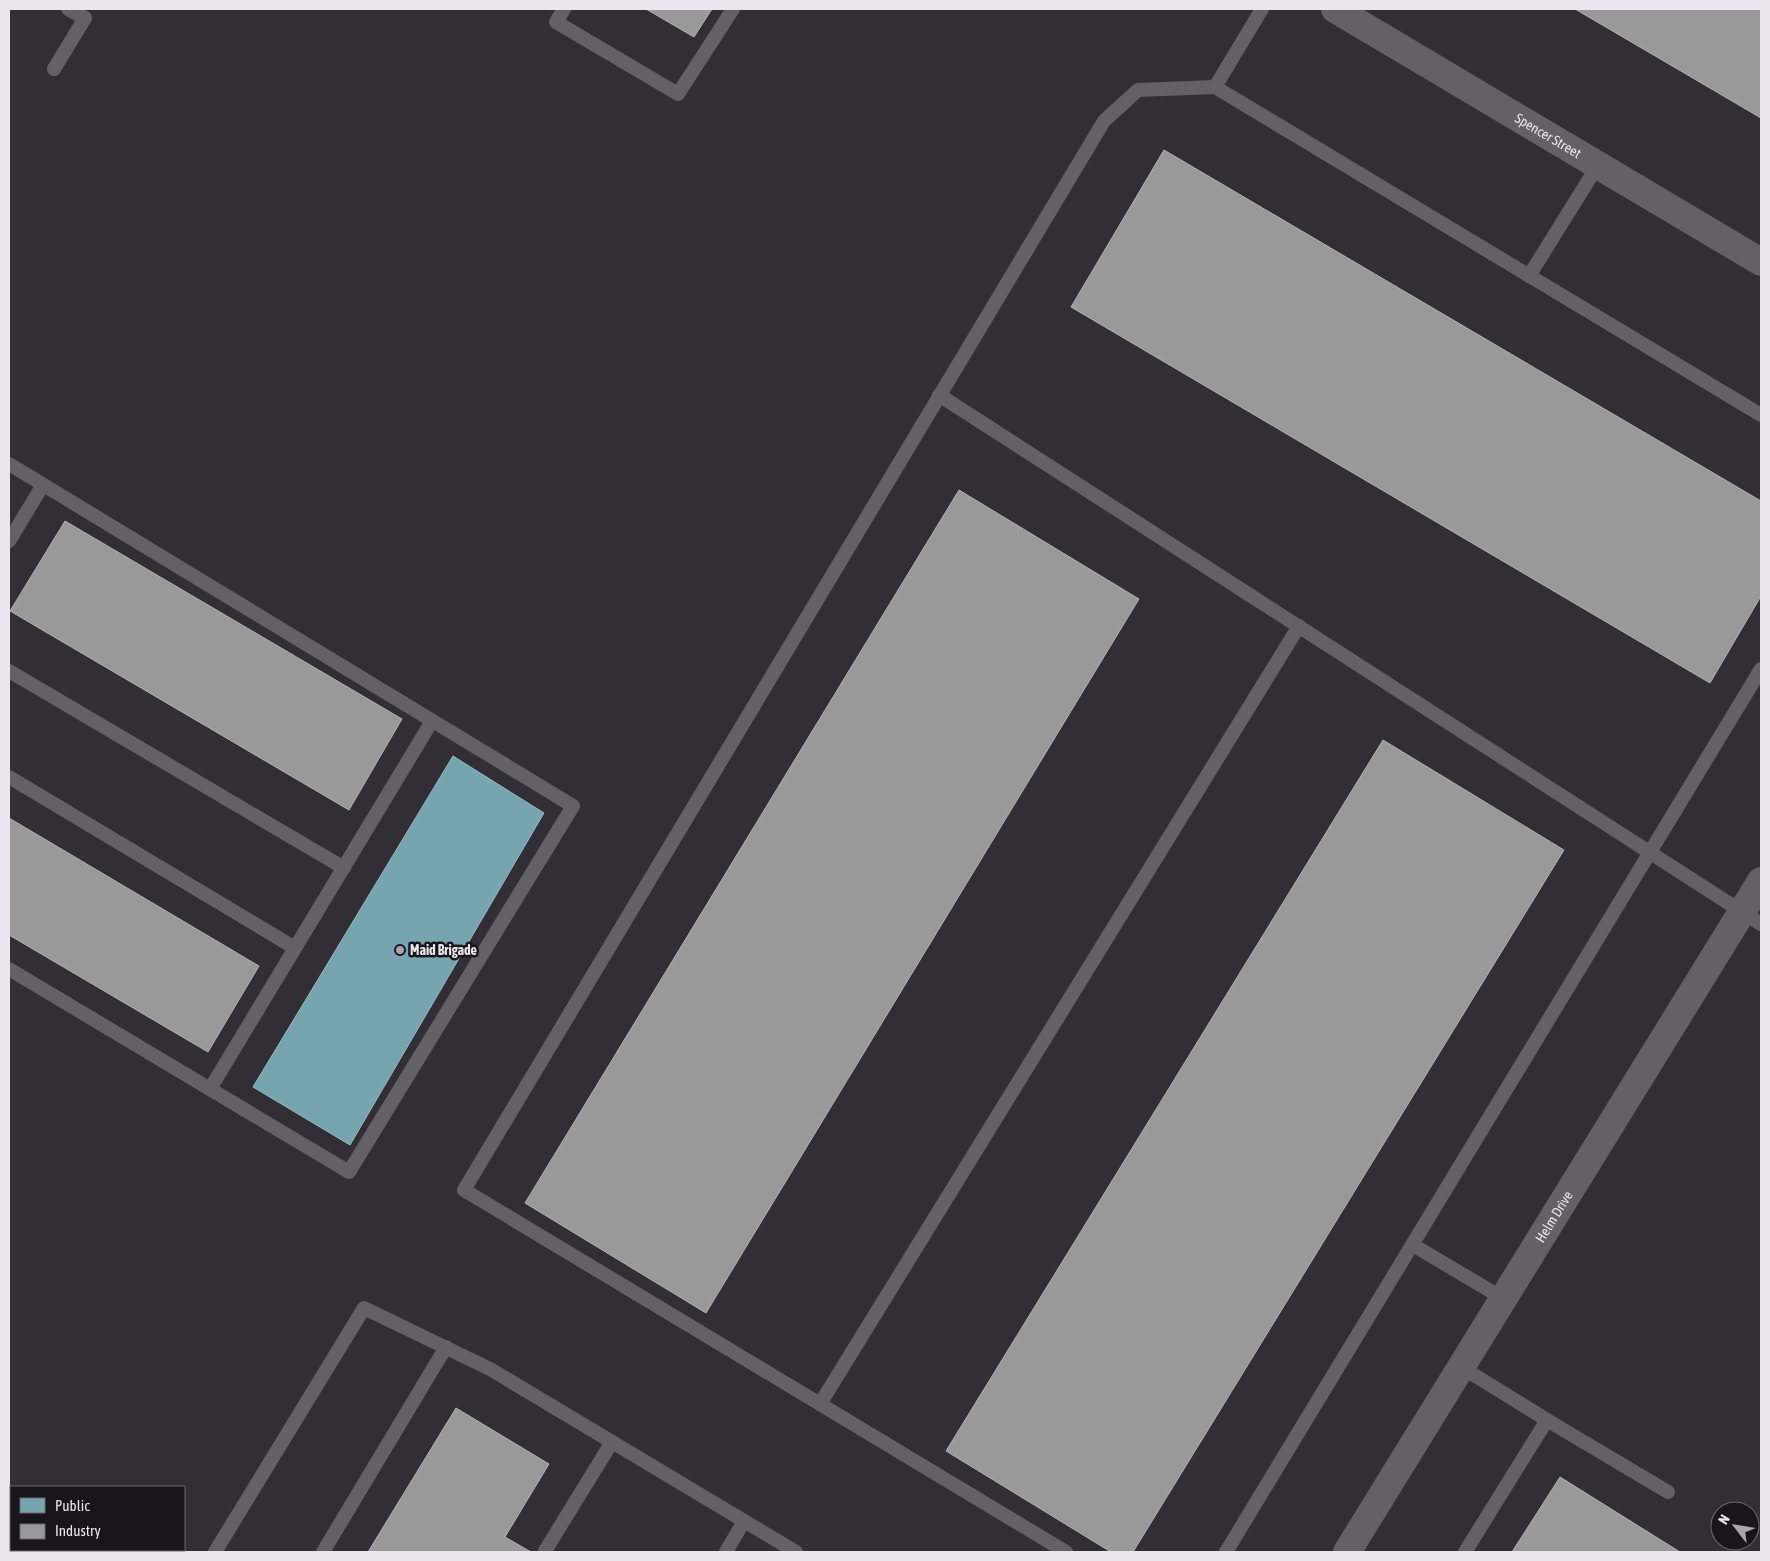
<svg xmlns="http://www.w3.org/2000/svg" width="1770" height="1561" font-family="'Asap Condensed',sans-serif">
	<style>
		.public { fill: #76a5af; stroke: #99b8c2 }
		.industry { fill: #999; stroke: #b1b0b3 }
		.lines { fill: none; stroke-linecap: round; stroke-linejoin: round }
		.service { stroke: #636066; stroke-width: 14 }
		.minor { stroke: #636066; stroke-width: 28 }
		.poi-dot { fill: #aaa5ae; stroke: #18151b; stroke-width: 2 }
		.labels { text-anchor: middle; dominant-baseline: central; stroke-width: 5; stroke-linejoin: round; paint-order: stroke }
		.street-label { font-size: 14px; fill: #eae5ef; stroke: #18151b }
		.poi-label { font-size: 14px; font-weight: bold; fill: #eae5ef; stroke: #18151b; text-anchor: start }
	</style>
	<rect width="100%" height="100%" fill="#322e36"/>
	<!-- public -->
	<path class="public" d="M453,756l91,57 -194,332 -97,-58z"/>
	<!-- industry -->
	<g class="industry">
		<path d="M646,9h66l-18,28z"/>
		<path d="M1575,9h186v109z"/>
		<path d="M1164,150l597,351v95l-51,87 -639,-376z"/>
		<path d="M959,490l180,109 -433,714 -181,-110z"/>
		<path d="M65,521l337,198 -53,91 -339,-199z"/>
		<path d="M1383,740l181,110 -431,702h-22l-165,-101z"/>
		<path d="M9,818l250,148 -51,86 -199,-117z"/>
		<path d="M456,1408l93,56 -44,73 26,15h-163z"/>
		<path d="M1560,1477l120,75h-168z"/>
	</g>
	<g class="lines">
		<!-- service -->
		<g class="service">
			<path d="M564,9l-8,13 122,72 55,-85"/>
			<path d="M1262,9l-47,78 546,328"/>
			<path d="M54,69l31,-51 -17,-9"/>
			<path d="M1529,276l69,-111"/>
			<path d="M939,395l822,529"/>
			<path d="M9,464l564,342 -224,366 -340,-203"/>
			<path d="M9,541l34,-56"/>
			<path d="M9,671l335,197"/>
			<path d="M9,777l286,171"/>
			<path d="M210,1089l222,-368"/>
			<path d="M1413,1245l91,54"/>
			<path d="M1461,1367l86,53 -82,132"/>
			<path d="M820,1404l479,-778"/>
			<path d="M1547,1420l121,72"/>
			<path d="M545,1551l67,-109"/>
			<path d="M215,1552l149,-244 126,61 306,183"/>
			<path d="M323,1552l123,-205"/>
			<path d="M726,1552l18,-31"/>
			<path d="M1066,1552l-602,-362 640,-1069 34,-31 77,-3"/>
			<path d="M1226,1552l535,-883"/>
		</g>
		<!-- minor -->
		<g class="minor">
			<path id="s1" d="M1335,9l426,253"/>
			<path id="s2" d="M1347,1552l414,-671"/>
		</g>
	</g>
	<!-- markers -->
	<circle class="poi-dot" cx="400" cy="950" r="5"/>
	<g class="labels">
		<!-- street labels -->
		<g class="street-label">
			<text stroke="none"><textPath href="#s1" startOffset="248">Spencer Street</textPath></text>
			<text stroke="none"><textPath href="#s2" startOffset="394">Helm Drive</textPath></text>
		</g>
		<!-- poi labels -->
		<g class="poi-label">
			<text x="410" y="950">Maid Brigade</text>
		</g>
	</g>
	<!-- border -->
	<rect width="1770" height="1561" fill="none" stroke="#eae5ef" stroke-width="20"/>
	<!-- legend -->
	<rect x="10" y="1486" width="175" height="65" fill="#18151b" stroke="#6c6870"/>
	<rect x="20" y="1498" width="25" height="15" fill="#76a5af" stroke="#6c6870"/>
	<text x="55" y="1511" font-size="15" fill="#eae5ef">Public</text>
	<rect x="20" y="1524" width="25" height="15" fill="#999999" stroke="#6c6870"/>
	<text x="55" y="1536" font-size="15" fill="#eae5ef">Industry</text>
	<!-- north arrow -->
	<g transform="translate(1735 1526) rotate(301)"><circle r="24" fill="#18151b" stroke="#6c6870"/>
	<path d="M0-4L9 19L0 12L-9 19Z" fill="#aaa5ae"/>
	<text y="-8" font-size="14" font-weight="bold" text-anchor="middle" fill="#eae5ef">N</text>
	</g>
</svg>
